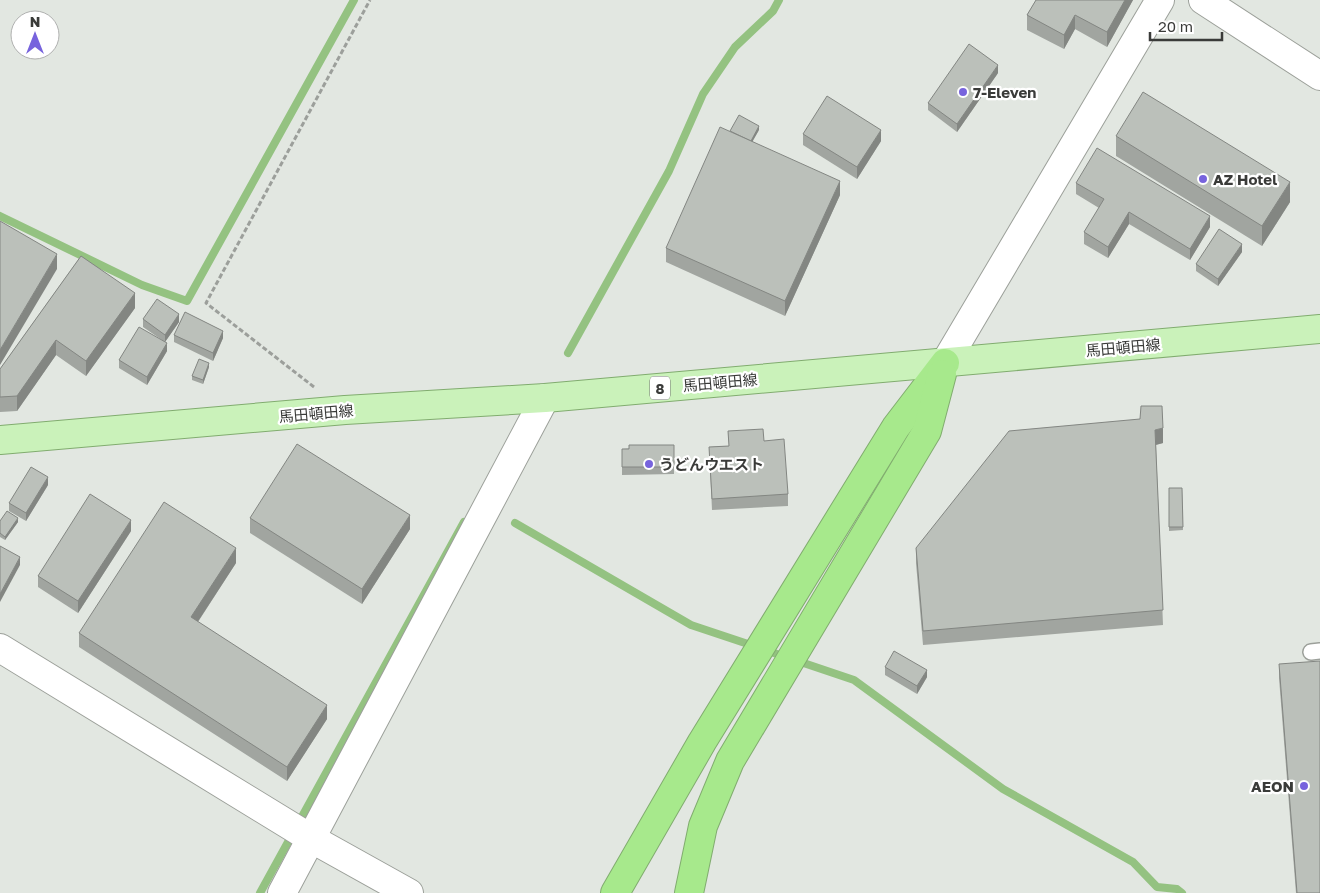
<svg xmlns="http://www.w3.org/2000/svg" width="1320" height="893" font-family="'Golos Text','Noto Sans JP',sans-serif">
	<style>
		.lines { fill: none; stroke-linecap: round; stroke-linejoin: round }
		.stream { stroke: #94c281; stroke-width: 8 }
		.lane-casing { stroke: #9ca09a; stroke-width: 18 }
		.street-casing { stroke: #9ca09a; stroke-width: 30 }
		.secondary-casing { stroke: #9ca09a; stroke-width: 30 }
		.primary-casing { stroke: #81ac6f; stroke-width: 30 }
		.highway-casing { stroke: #81ac6f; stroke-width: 30 }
		.path { stroke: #9c9f9b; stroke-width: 3; stroke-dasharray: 5 2.5; stroke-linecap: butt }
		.lane { stroke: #fff; stroke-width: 15 }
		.street { stroke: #fff; stroke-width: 28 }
		.secondary { stroke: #fff; stroke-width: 28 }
		.primary { stroke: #caf2ba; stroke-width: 28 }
		.highway { stroke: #a7e98c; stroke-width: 28 }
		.wall { fill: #a1a5a0 }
		.shaded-wall { fill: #838682 }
		.building { fill: #bbc0ba; stroke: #838682 }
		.poi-dot { fill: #7763dd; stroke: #fff; stroke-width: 2 }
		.labels { text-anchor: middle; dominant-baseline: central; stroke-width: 4.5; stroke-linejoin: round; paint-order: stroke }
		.shield { fill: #fff; stroke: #757674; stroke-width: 1 }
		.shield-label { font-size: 14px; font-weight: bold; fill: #3a3b39 }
		.poi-label { font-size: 15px; font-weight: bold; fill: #3a3b39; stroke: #fff; text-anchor: start }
		.street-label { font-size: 15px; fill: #3a3b39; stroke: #fff }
	</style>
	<rect width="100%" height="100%" fill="#e2e7e1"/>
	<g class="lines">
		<!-- stream -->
		<g class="stream">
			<path d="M0,216l142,69 45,16 167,-301"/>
			<path d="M568,353l101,-182 34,-77 32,-47 38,-36 6,-11"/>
			<path d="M515,523l176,102 63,21"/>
			<path d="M765,650l89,30 149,109 130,73 24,25 20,2 5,4"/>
			<path d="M260,893l204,-371"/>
		</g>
		<!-- lane casing -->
		<g class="lane-casing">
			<path id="lane" d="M1311,652l9,-1"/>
		</g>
		<!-- street casing -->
		<g class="street-casing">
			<path id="street" d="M0,648l312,191 97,54"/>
		</g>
		<!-- secondary casing -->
		<g class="secondary-casing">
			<g id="secondary">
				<path d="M1203,0l117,76"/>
				<path d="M945,363l215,-363"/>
				<path d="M282,893l263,-495"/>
			</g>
		</g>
		<!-- primary casing -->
		<g class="primary-casing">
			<path id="primary" d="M0,440l345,-30 200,-12 775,-69"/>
		</g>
		<!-- highway casing -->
		<g class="highway-casing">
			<g id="highway">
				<path d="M615,893l87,-151 194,-315 49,-64"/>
				<path d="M689,893l14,-67 27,-65 197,-330 15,-57"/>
			</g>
		</g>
		<!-- path -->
		<path class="path" d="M314,387l-108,-84 164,-303"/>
		<!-- lane -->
		<use href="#lane" class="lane"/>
		<!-- street -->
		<use href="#street" class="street"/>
		<!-- secondary -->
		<use href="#secondary" class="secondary"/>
		<!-- primary -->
		<use href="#primary" class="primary"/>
		<!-- highway -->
		<use href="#highway" class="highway"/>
	</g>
	<!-- wall -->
	<g class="wall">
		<path d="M1036,0h97l-26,47 -32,-18 -11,20 -37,-19v-15z"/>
		<path d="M998,73l-41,59 -29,-22v-7z"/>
		<path d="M759,130l-7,11 88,54 -55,121 -119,-54v-14z"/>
		<path d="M803,134l78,7 -24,38 -54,-34z"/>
		<path d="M1116,136l174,66 -28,44 -146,-90z"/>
		<path d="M1076,183l134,44 -20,33 -61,-36 -21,34 -24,-14v-12l15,-24 -23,-14z"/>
		<path d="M1242,252l-24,34 -22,-15v-7z"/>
		<path d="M81,256l54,52 -49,68 -30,-21 -39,56 -17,1v-43z"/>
		<path d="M143,319l36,3 -14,20 2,9 -20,34 -28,-17v-8l43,-20 -19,-13z"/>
		<path d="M174,335l49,3 -10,23 -39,-19z"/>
		<path d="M209,367l-6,17 -11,-4v-4z"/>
		<path d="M1140,419l23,24 -7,2 7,180 -240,20 -7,-82v-15z"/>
		<path d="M728,431l36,10 24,53v12l-76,4 -3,-63 20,-1z"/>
		<path d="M674,445v29l-52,1v-26z"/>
		<path d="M48,485l-22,36 -17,-10v-8z"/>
		<path d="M1169,488h13l1,42 -14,1z"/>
		<path d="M250,518l160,11 -48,75 -112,-71z"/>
		<path d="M0,521l18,1 -13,18 -5,-3z"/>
		<path d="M131,531l-53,82 -40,-26v-11z"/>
		<path d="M236,563l-38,59 129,97 -40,62 -208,-134v-14z"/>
		<path d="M1279,664l41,229h-24l-17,-215z"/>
		<path d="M885,667l42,10 -10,17 -32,-19z"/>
	</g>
	<!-- shaded-wall -->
	<g class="shaded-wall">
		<path d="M1125,0h8l-26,47v-15z"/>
		<path d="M1075,15v14l-11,20v-14z"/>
		<path d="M998,65v8l-41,59v-8z"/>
		<path d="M759,126v4l-9,16v-4z"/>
		<path d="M881,130v11l-24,38v-12z"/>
		<path d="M840,181v14l-55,121v-15z"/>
		<path d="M1290,182v20l-28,44v-20z"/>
		<path d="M1129,212v12l-21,34v-11z"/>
		<path d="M1210,216v11l-20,33v-11z"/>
		<path d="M1242,244v8l-24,34v-7z"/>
		<path d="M57,254v15l-57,96v-15z"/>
		<path d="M135,293v15l-49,68v-15z"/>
		<path d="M179,314v8l-14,20v-7z"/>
		<path d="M223,331v7l-10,23v-8z"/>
		<path d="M56,340v15l-39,56v-15z"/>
		<path d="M167,343v8l-20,34v-8z"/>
		<path d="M209,363v4l-6,17v-4z"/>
		<path d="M1163,428v15l-8,2v-15z"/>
		<path d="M48,477v8l-22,36v-8z"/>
		<path d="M410,515v14l-48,75v-15z"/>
		<path d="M18,518v4l-13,18v-3z"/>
		<path d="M131,520v11l-53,82v-12z"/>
		<path d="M236,548v15l-45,69v-15z"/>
		<path d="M20,557v8l-20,37v-8z"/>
		<path d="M927,670v7l-10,17v-8z"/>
		<path d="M327,705v14l-40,62v-14z"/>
	</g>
	<!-- building -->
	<g class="building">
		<path d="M1036,0h89l-18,32 -32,-17 -11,20 -37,-20z"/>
		<path d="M969,44l29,21 -41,59 -29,-21z"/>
		<path d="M1143,92l147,90 -28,44 -146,-90z"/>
		<path d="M827,96l54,34 -24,37 -54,-33z"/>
		<path d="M739,115l20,11 -8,15 -21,-10z"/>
		<path d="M720,127l120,54 -55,120 -119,-53z"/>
		<path d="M1097,148l113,68 -20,33 -61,-37 -21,35 -24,-15 20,-33 -28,-16z"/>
		<path d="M0,221l57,33 -57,96z"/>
		<path d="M1219,229l23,15 -24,35 -22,-15z"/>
		<path d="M81,256l54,37 -49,68 -30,-21 -39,56 -17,1v-28z"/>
		<path d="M157,299l22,15 -14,21 -22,-16z"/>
		<path d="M185,312l38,19 -10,22 -39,-18z"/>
		<path d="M139,327l28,16 -20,34 -28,-17z"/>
		<path d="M199,359l10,4 -6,17 -11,-4z"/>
		<path d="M1141,406h21l1,22 -8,2 8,180 -240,21 -7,-83 93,-117 131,-12z"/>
		<path d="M763,429l1,12 20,-2 4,55 -76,5 -3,-52 20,-1 -1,-15z"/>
		<path d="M297,444l113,71 -48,74 -112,-71z"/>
		<path d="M629,445h45v22h-52v-18h7z"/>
		<path d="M31,467l17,10 -22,36 -17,-10z"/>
		<path d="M1169,488h13l1,39h-14z"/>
		<path d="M90,494l41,26 -53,81 -40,-25z"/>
		<path d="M164,502l72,46 -45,69 136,88 -40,62 -208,-134z"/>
		<path d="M7,511l11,7 -13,19 -5,-4v-12z"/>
		<path d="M0,546l20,11 -20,37z"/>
		<path d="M894,651l33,19 -10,16 -32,-19z"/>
		<path d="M1320,661v232h-23l-18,-229z"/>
	</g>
	<!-- markers -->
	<g class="poi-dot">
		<circle cx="963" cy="92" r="5"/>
		<circle cx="1203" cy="179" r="5"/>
		<circle cx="649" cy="464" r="5"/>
		<circle cx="1304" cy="786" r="5"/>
	</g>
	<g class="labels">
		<!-- shield labels -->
		<rect class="shield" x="650" y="376.5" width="20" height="23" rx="4"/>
		<g class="shield-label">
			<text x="660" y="388">8</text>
		</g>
		<!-- poi labels -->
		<g class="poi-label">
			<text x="973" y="92">7-Eleven</text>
			<text x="1213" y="179">AZ Hotel</text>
			<text x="659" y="464">うどんウエスト</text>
			<text x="1294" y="786" text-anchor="end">AEON</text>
		</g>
		<!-- street labels -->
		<g class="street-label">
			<text transform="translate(1123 347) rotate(-5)">馬田頓田線</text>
			<text transform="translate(720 382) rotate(-5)">馬田頓田線</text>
			<text transform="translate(316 413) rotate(-5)">馬田頓田線</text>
		</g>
	</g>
	<!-- north arrow -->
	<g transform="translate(35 35)"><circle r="24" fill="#ffffff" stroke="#b0b1b0"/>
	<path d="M0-4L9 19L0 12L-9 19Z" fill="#7763dd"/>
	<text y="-8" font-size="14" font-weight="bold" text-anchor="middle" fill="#3a3b39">N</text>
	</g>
	<!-- scale -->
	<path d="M1150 32v8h72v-8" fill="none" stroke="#3a3b39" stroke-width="2.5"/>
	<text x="1158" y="32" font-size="15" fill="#3a3b39" stroke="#ffffff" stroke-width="4" paint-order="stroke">20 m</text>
</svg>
